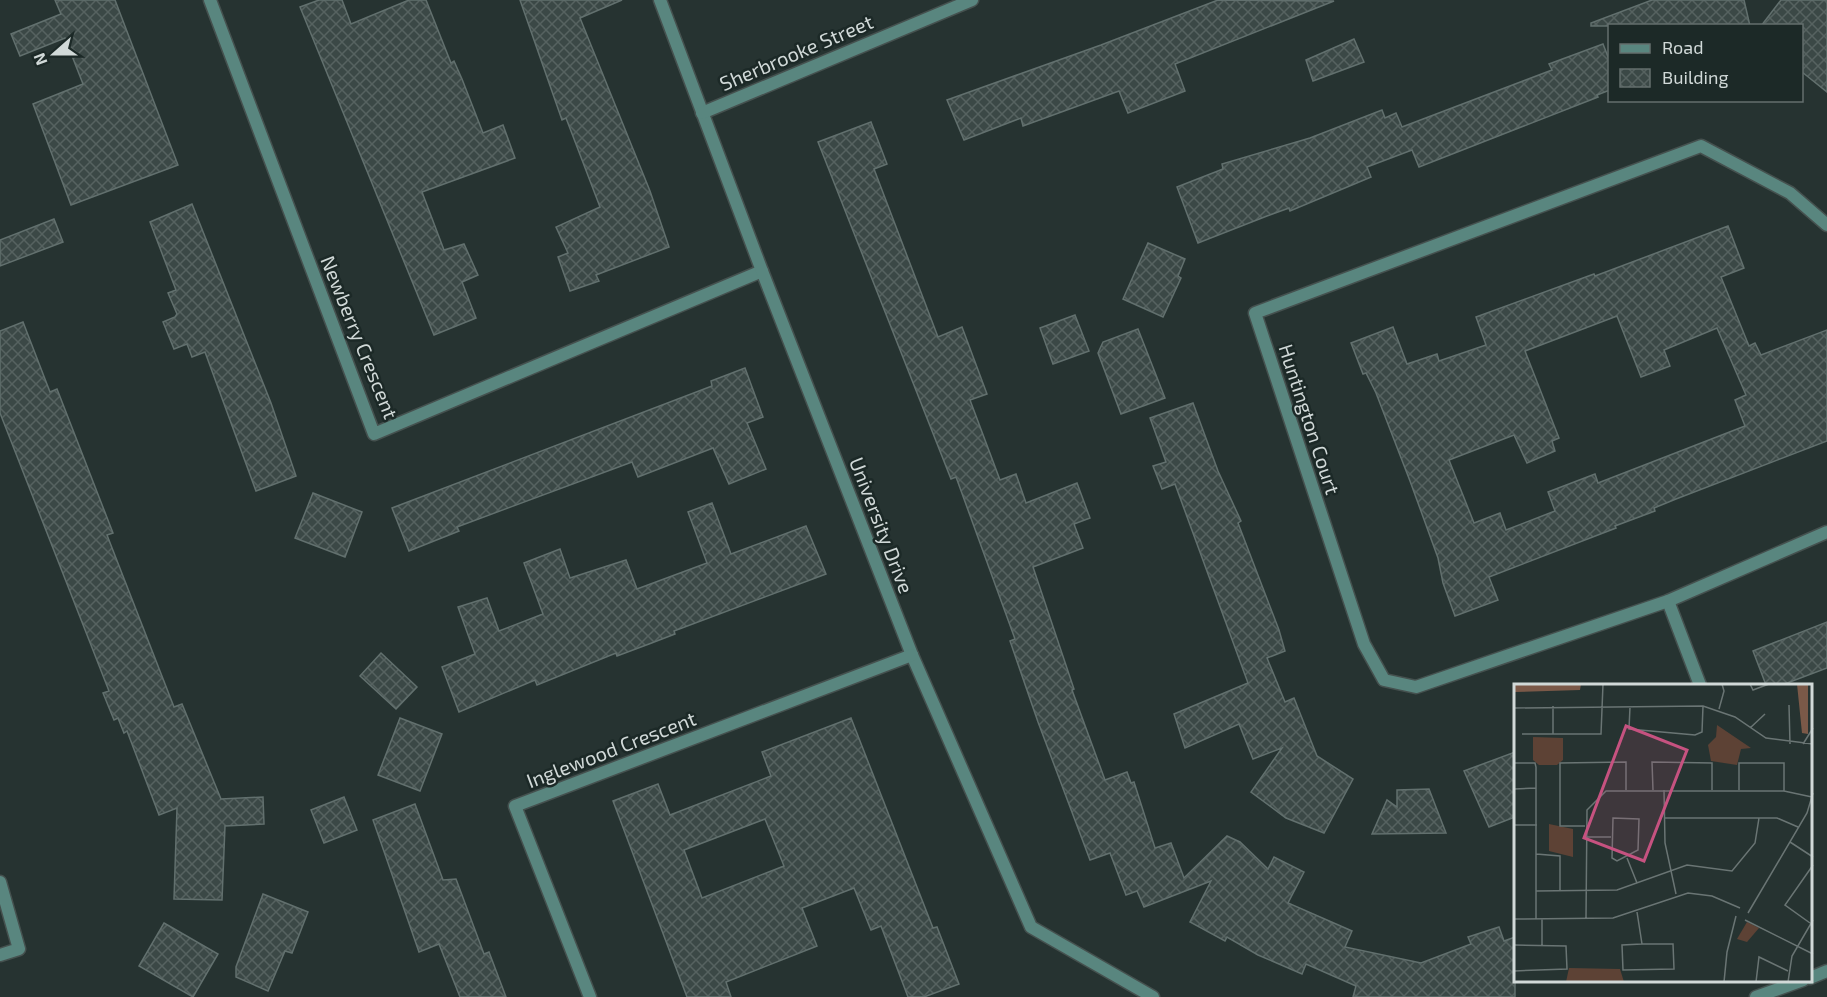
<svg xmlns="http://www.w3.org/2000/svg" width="1827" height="997" font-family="'Exo 2',sans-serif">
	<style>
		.building { fill: url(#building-cross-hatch); stroke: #62706e; stroke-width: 1.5; fill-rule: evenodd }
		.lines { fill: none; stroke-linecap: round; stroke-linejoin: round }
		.street-casing { stroke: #45514f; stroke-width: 15 }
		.street { stroke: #59867f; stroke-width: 12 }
		.labels { text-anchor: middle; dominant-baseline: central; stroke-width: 5; stroke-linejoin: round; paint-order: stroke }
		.street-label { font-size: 20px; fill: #d1d9d8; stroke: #1c2927 }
		.inset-road { fill: none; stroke: #6a7574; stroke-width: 1.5 }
		.view { fill: #c65280; fill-opacity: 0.15; stroke: #c65280; stroke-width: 3 }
		.inset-edge { fill: none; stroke: #d1d9d8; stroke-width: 3 }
	</style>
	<defs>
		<pattern id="building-cross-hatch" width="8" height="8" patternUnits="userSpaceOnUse" patternTransform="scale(1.5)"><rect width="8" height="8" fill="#3b4846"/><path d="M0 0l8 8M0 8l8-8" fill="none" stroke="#566260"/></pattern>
	</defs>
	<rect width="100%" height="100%" fill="#263331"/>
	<!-- building -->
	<g class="building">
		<path d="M55,0h60l63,165 -107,40 -38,-101 50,-20 -18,-46 -45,18 -9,-22 50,-20z"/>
		<path d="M319,0h23l9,24 58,-24h17l25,63 3,-2 8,18 21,54 20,-8 12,33 -93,34 22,58 20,-6 14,31 -16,7 14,36 -42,17 -134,-328z"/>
		<path d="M520,0h102l-42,18 70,173 19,56 -73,28 3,6 -29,10 -12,-34 10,-4 -12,-26 44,-20 -34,-89 -4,2z"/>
		<path d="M1218,0l116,1 -159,63 10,27 -57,22 -9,-22 -96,35 -2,-8 -57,22 -17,-40 154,-55z"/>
		<path d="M1652,0h92l6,26h-159v-3z"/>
		<path d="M1781,0h46v92l-25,-20v-46h-41z"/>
		<path d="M1354,39l10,23 -51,19 -7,-21z"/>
		<path d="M1603,44l7,18v28l-13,5 1,2 -179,70 -7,-17 -45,17 4,10 -81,34 -1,-3 -22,8 -69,27 -21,-56 46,-18 -1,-5 88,-26 72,-28 3,8 11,-5 6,14 150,-57 -3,-6z"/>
		<path d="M871,122l16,42 -13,5 64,168 24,-10 25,67 -17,6 30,80 16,-6 10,29 51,-20 13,35 -16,6 9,24 -50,19 41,122 -2,1 33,90 22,-8 4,11 3,-1 21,66 16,-5 13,35 43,-42 13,6 28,27 6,-12 30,15 -16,31 64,28 -7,16 76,16 50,-19 -3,-7 31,-10 5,14 11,-4v60h-162l3,-11 -50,-22 -4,10 -44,-19 -31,-18 -2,4 -35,-19 21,-41 -67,26 -7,-16 -11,4 -16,-42 -20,7 -52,-138 -28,-81 5,-2 -59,-162 -5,2 -133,-337z"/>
		<path d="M192,204l79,199 25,73 -40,15 -51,-139 -13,5 -5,-13 -13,5 -11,-27 12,-5 2,-3 -9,-21 8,-3 -26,-68z"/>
		<path d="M54,219l9,23 -63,24v-26z"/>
		<path d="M1728,226l16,42 -23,9 28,69 6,-3 6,12 66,-25v111l-151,58 -22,9 1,3 -40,15 1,2 -127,49 9,23 -43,16 -12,-33 -5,-25 -28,-77 -34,-88 -10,-20 -3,1 -12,-31 42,-16 14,37 30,-10 2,7 47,-16 -10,-28 118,-43 1,2zM1617,316l24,61 29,-11 -6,-16 53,-22 29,67 -11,5 10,26 -147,57 -3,-9 -47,18 7,19 -49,19 -6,-17 -26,10 -25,-63 65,-25 13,28 28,-12 -3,-10 7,-3 -34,-87z"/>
		<path d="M1148,243l37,16 -7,17 3,2 -18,39 -40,-18z"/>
		<path d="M1075,315l14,36 -36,13 -13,-36z"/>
		<path d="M23,322l27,70 7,-3 56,144 -6,2 67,172 8,-3 39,95 42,-2 1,27 -39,2 -3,74 -48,-1 3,-91 -18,7 -32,-84 -3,2 -6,-15 -4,2 -11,-27 6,-2 -109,-278v-82z"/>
		<path d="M1138,329l27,69 -44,16 -23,-61 5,-11z"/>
		<path d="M745,368l18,49 -16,6 19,46 -37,15 -16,-36 -75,29 -6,-15 -175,65 2,4 -50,20 -17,-43 320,-122 -1,-5z"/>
		<path d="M1193,403l25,68 23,50 -3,2 41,107 6,21 -18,7 18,44 9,-4 23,58 36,23 -29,54 -38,-15 -35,-26 31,-44 -29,11 -14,-35 -54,24 -11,-34 74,-31 -73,-199 -13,5 -9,-23 13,-4 -16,-44z"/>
		<path d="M313,493l49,19 -17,45 -50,-19z"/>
		<path d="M712,503l19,51 75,-28 20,48 -152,57 1,3 -26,10 -32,12 -1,-3 -79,32 -2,-5 -76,32 -17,-45 33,-13 -17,-47 29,-9 12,33 44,-17 -19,-51 36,-14 10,29 56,-18 11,29 70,-26 -19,-51z"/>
		<path d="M1827,622v46l-45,17h-16l-13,-34z"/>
		<path d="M381,653l36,34 -21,22 -36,-33z"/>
		<path d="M400,718l42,16 -22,57 -42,-16z"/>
		<path d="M851,718l82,210 4,-1 22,57 -35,13h-16l-27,-71 -10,4 -17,-42 -52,20 15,38 -91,36 5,15h-44l-74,-196 45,-17 12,31 101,-39 -9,-24zM765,819l19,47 -82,32 -18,-48z"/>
		<path d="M1515,752v65l-26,10 -25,-56z"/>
		<path d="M1429,789l17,44 -74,1 15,-34 10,7v-17z"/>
		<path d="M344,797l13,33 -33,13 -13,-33z"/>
		<path d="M415,804l28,76 13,-1 28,75 5,-2 17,45h-46l-21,-53 -20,8 -46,-132z"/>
		<path d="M263,894l45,18 -16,41 -7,-2 -17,40 -32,-14v-10z"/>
		<path d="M164,923l54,31 -25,43 -54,-31z"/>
	</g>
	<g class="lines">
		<!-- street casing -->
		<g class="street-casing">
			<g id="street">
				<path d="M210,0l164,434 388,-163"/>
				<path d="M660,0l102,271 150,384 119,272 122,70"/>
				<path d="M702,113l270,-113"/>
				<path d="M1827,225l-37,-32 -89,-47 -446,167 109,331 20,36 32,7 252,-86 159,-69"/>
				<path d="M1668,601l32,84"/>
				<path d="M0,882l19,67 -19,6"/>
				<path d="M1810,978l17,-7"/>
				<path d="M590,997l-75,-191 397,-151"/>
				<path d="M1756,997l47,-17"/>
			</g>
		</g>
		<!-- street -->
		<use href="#street" class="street"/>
	</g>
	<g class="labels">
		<!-- street labels -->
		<g class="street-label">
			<text transform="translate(796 52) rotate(-23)">Sherbrooke Street</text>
			<text transform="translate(360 337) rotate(68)">Newberry Crescent</text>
			<text transform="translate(1310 419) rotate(72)">Huntington Court</text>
			<text transform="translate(882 525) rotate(69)">University Drive</text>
			<text transform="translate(611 749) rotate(-21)">Inglewood Crescent</text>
		</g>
	</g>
	<!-- overview -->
	<g transform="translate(1514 684)">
		<rect width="298" height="298" fill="#263331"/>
		<path d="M233,238l12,6 -12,14 -10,-3z" fill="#5d4235"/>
		<path d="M0,0h67l-1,6 -66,2zM283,0h11v50l-6,-1z" fill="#7b5948"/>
		<path d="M203,41l34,23 -10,1 -4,16 -26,-4 -3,-16 8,-8zM19,53l30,1v22l-6,5h-18l-6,-5zM35,140l24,5v28l-24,-6zM55,284l51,1 4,13h-58z" fill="#5d4235"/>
		<path class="inset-road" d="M236,0l3,6 16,-6M275,21l1,39M39,22v28M116,23l-1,22 66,6 7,-3 1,-26M0,24l189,-2 32,11 31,21 47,6M205,25l5,-18 -2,-7M236,44l15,-14M8,50h79l2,-50M289,60l10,-16M0,79h21l1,4v152M0,105l22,-1M139,106l-1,-28 60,1v27M150,106l1,53 11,51M225,106v-27h45v28M99,134l26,1 -1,31 -21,11 -5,-3zM151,134h112l21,9M0,141h23M71,142h-25v-63l66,-1v28M71,153h26M276,158l23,15M22,170l24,2v35M113,174l10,25M22,207l81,-1 70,-25 45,6 23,-28 4,-25M123,228l5,32M234,229l59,-100 6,-20M72,234l1,-108 19,-19h178l28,6M0,235l99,-1 75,-25 24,3 28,12M28,235v26M231,236l68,34M296,239l-25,-18 28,-40M128,260h31l1,25 -51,1 -1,-25zM0,261l52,1 1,23 -53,2M210,298l3,-30 9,-36M242,298l3,-25 29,14M274,298l4,-26 21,-36"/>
		<path class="view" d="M112,42l61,24 -43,111 -60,-23z"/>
		<rect width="298" height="298" class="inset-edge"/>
	</g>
	<!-- legend -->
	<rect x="1608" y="24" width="195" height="78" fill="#1c2927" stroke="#646f6e" stroke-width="1.5"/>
	<rect x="1620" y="44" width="30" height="9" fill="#59867f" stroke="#646f6e" stroke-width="1.5"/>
	<text x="1662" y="54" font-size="18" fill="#d1d9d8">Road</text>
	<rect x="1620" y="69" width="30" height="18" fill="url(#building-cross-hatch)" stroke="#646f6e" stroke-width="1.5"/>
	<text x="1662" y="84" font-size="18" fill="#d1d9d8">Building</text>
	<!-- north arrow -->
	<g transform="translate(54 54) rotate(249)" stroke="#1c2927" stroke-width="4.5" paint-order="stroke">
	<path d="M0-4.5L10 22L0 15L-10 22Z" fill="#d1d9d8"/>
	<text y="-9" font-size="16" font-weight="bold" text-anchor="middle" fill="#d1d9d8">N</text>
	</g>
</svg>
